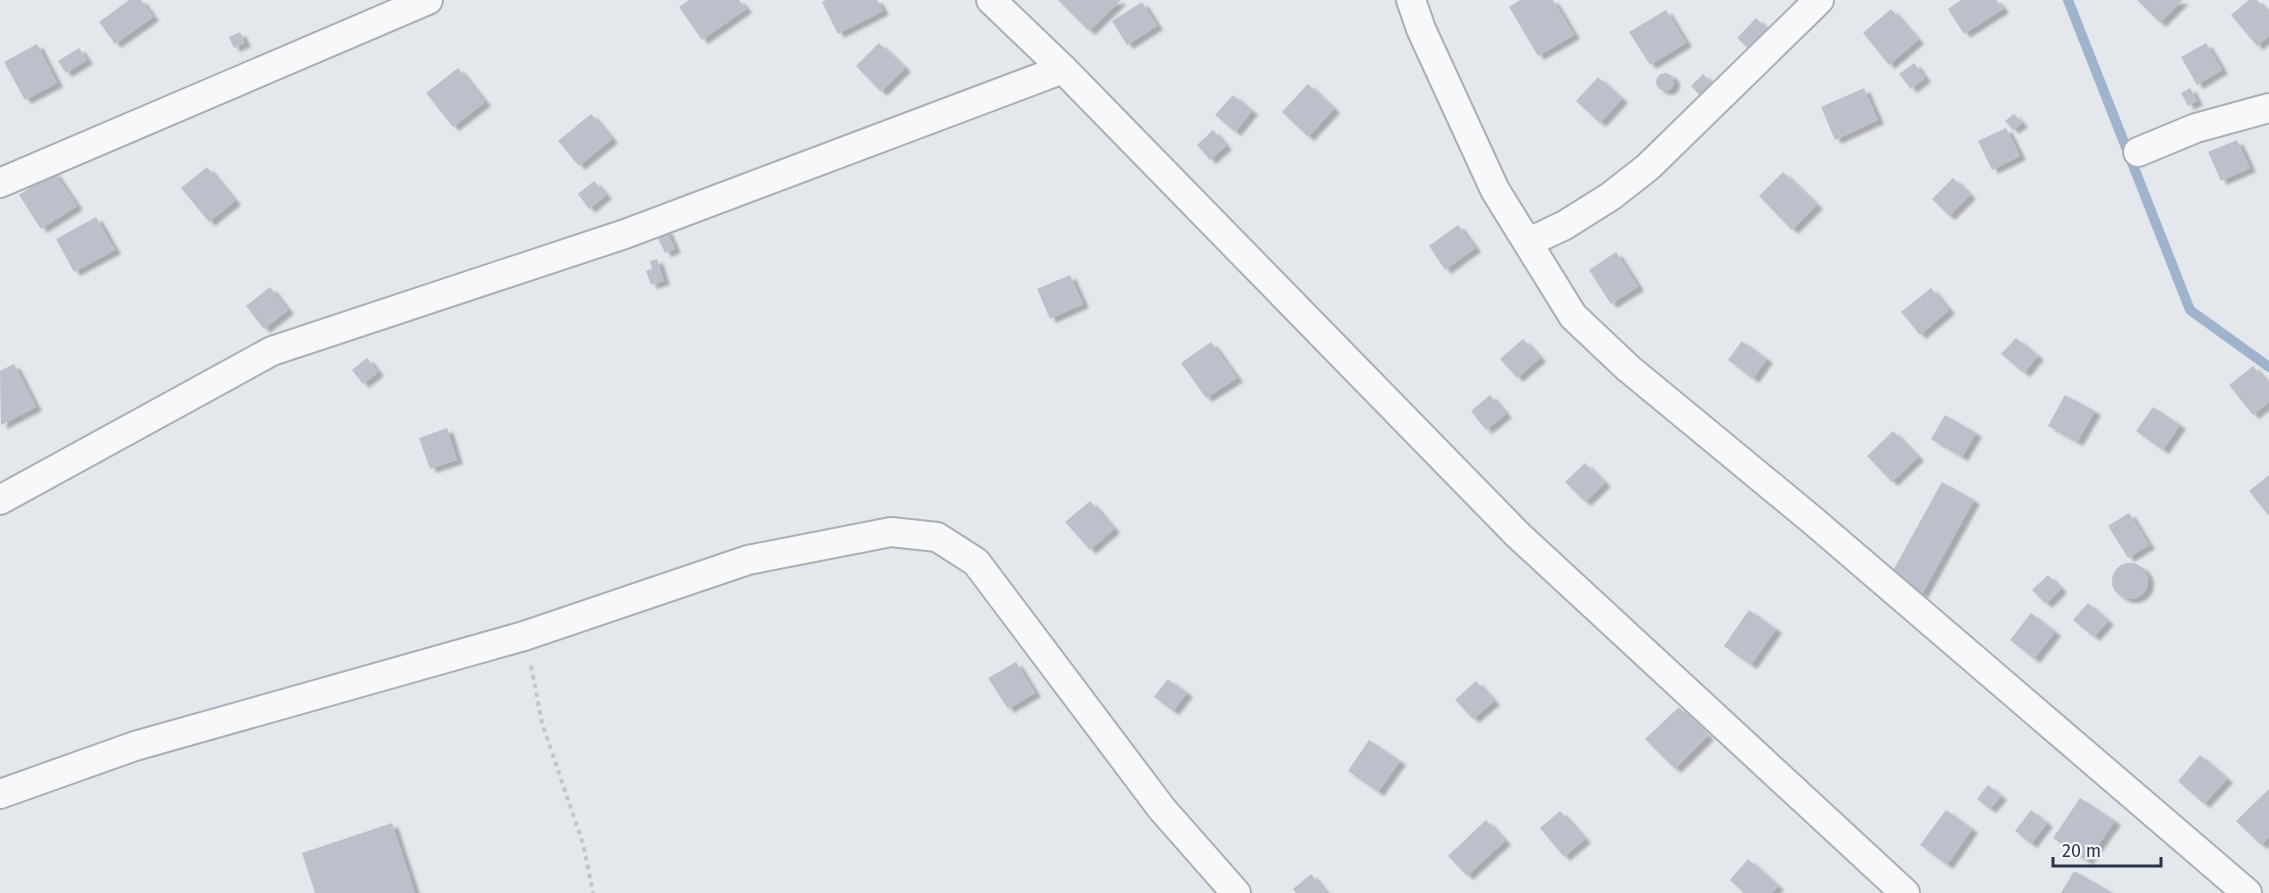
<svg xmlns="http://www.w3.org/2000/svg" width="2269" height="893" font-family="'Fira Sans',sans-serif">
	<style>
		.lines { fill: none; stroke-linecap: round; stroke-linejoin: round }
		.stream { stroke: #9fb4cc; stroke-width: 10 }
		.building { fill: #bbc0ca; filter: url(#shadow) }
		.street-casing { stroke: #a9aeb7; stroke-width: 32 }
		.path { stroke: #c2c5cb; stroke-width: 4; stroke-dasharray: 4.5 4.5; stroke-linecap: butt }
		.street { stroke: #f7f8fa; stroke-width: 28 }
	</style>
	<defs>
		<filter id="shadow"><feDropShadow dx="6" dy="4" stdDeviation="1.5" flood-color="#0004"/></filter>
	</defs>
	<rect width="100%" height="100%" fill="#e4e7ec"/>
	<g class="lines">
		<!-- stream -->
		<path class="stream" d="M2068,0l122,310 79,57"/>
	</g>
	<!-- building -->
	<g class="building">
		<path d="M129,0h12l12,17 -38,27 -16,-22z"/>
		<path d="M689,0h50l7,9 -44,31 -23,-33z"/>
		<path d="M825,0h52l6,11 -45,23 -16,-32z"/>
		<path d="M1058,0h63l-32,31z"/>
		<path d="M1520,0h33l21,35 -36,21 -29,-49z"/>
		<path d="M1961,0h35l7,9 -39,25 -16,-25z"/>
		<path d="M2137,0h46l-23,23z"/>
		<path d="M2249,0h8l12,14v22l-12,10 -26,-31z"/>
		<path d="M1142,2l15,24 -30,19 -15,-24z"/>
		<path d="M1891,9l27,31 -29,25 -26,-32z"/>
		<path d="M1666,10l20,33 -36,22 -21,-33z"/>
		<path d="M1756,18l16,16 -19,19 -16,-15z"/>
		<path d="M240,32l5,11 -11,5 -5,-11z"/>
		<path d="M879,43l26,25 -24,24 -25,-26z"/>
		<path d="M2206,43l16,27 -25,15 -16,-28z"/>
		<path d="M37,44l20,39 -32,17 -21,-38z"/>
		<path d="M79,48l8,12 -21,13 -8,-12z"/>
		<path d="M1914,63l11,15 -14,11 -12,-15z"/>
		<path d="M458,68l27,34 -32,25 -27,-34z"/>
		<circle cx="1665" cy="82" r="9"/>
		<path d="M1703,74l18,19 -12,12 -18,-19z"/>
		<path d="M1598,77l24,22 -22,24 -24,-22z"/>
		<path d="M1308,84l26,25 -26,28 -26,-25z"/>
		<path d="M1864,88l14,32 -43,20 -14,-33z"/>
		<path d="M2190,88l7,13 -9,5 -7,-13z"/>
		<path d="M1233,95l19,16 -17,21 -20,-17z"/>
		<path d="M591,114l21,25 -33,27 -21,-25z"/>
		<path d="M2014,114l8,9 -9,7 -8,-9z"/>
		<path d="M2006,128l14,28 -28,14 -14,-29z"/>
		<path d="M1213,130l13,16 -16,14 -13,-15z"/>
		<path d="M2237,140l13,28 -29,13 -13,-29z"/>
		<path d="M207,167l28,34 -26,21 -28,-34z"/>
		<path d="M54,172l23,34 -36,23 -22,-34z"/>
		<path d="M1783,172l34,33 -25,25 -33,-34z"/>
		<path d="M1953,178l17,17 -21,21 -17,-17z"/>
		<path d="M594,181l12,14 -17,14 -11,-15z"/>
		<path d="M96,217l19,33 -41,22 -18,-33z"/>
		<path d="M1458,225l17,23 -30,22 -16,-24z"/>
		<path d="M666,229l9,20 -10,4 -9,-19z"/>
		<path d="M1616,252l22,35 -27,17 -22,-34z"/>
		<path d="M657,259l7,22 -13,4 -5,-14 6,-2 -2,-8z"/>
		<path d="M1070,275l13,29 -33,15 -13,-30z"/>
		<path d="M270,287l18,23 -24,19 -18,-23z"/>
		<path d="M1931,288l18,22 -29,25 -19,-23z"/>
		<path d="M2016,338l22,18 -14,17 -23,-19z"/>
		<path d="M1523,339l17,19 -23,20 -17,-19z"/>
		<path d="M1742,341l25,18 -14,20 -25,-19z"/>
		<path d="M1211,342l26,36 -31,20 -25,-35z"/>
		<path d="M367,358l11,14 -15,12 -11,-14z"/>
		<path d="M14,364l22,43 -35,18 -1,-54z"/>
		<path d="M2253,366l16,19v17l-16,13 -24,-30z"/>
		<path d="M1490,395l16,19 -20,16 -15,-19z"/>
		<path d="M2065,395l30,16 -18,31 -29,-16z"/>
		<path d="M2153,407l27,18 -17,25 -27,-19z"/>
		<path d="M1945,415l31,18 -14,24 -31,-18z"/>
		<path d="M447,428l10,32 -27,9 -11,-31z"/>
		<path d="M1893,431l25,26 -26,25 -25,-26z"/>
		<path d="M1585,463l20,20 -20,19 -20,-20z"/>
		<path d="M2269,475v41l-20,-25z"/>
		<path d="M1942,482l32,18 -52,94 -32,-18z"/>
		<path d="M1090,501l24,28 -24,21 -25,-28z"/>
		<path d="M2129,513l20,32 -21,13 -20,-32z"/>
		<circle cx="2130" cy="581" r="18"/>
		<path d="M2048,575l13,14 -15,15 -14,-14z"/>
		<path d="M2088,603l20,18 -14,16 -21,-17z"/>
		<path d="M1749,610l27,19 -25,36 -27,-19z"/>
		<path d="M2031,613l24,19 -21,27 -24,-19z"/>
		<path d="M1016,662l19,31 -27,16 -20,-31z"/>
		<path d="M1168,679l19,14 -14,18 -19,-14z"/>
		<path d="M1476,681l18,20 -21,18 -18,-19z"/>
		<path d="M1679,707l29,29 -33,33 -30,-30z"/>
		<path d="M1369,740l31,21 -22,31 -30,-21z"/>
		<path d="M2200,755l27,24 -23,25 -26,-23z"/>
		<path d="M1988,785l13,11 -11,13 -13,-10z"/>
		<path d="M2269,789v48l-8,8 -25,-24z"/>
		<path d="M2080,798l35,23 -28,40 -34,-23z"/>
		<path d="M1946,810l26,19 -25,36 -27,-20z"/>
		<path d="M2031,810l16,13 -16,21 -16,-13z"/>
		<path d="M1560,811l25,28 -21,18 -24,-29z"/>
		<path d="M1486,820l19,21 -38,35 -19,-20z"/>
		<path d="M392,823l23,70h-100l-13,-40z"/>
		<path d="M1748,859l30,27 -6,7h-28l-14,-13z"/>
		<path d="M2074,871l39,22h-52z"/>
		<path d="M1311,874l15,19h-30l-3,-4z"/>
	</g>
	<g class="lines">
		<!-- street casing -->
		<g class="street-casing">
			<g id="street">
				<path d="M991,0l72,69 455,466 387,358"/>
				<path d="M1411,0l10,29 74,161 78,126 55,52 183,151 436,374"/>
				<path d="M2138,152l58,-24 73,-20"/>
				<path d="M0,183l428,-183"/>
				<path d="M1529,242l36,-17 46,-29 37,-29 171,-167"/>
				<path d="M0,500l272,-149 353,-117 438,-165"/>
				<path d="M0,794l135,-48 389,-110 224,-76 143,-28 46,5 39,25 186,247 74,84"/>
			</g>
		</g>
		<!-- path -->
		<path class="path" d="M531,666l11,57 41,121 10,49"/>
		<!-- street -->
		<use href="#street" class="street"/>
	</g>
	<!-- scale -->
	<path d="M2053 857v9h108v-9" fill="none" stroke="#2b3445" stroke-width="3"/>
	<text x="2062" y="857" font-size="18" fill="#2b3445" stroke="#f4f6f9" stroke-width="4.5" paint-order="stroke">20 m</text>
</svg>
